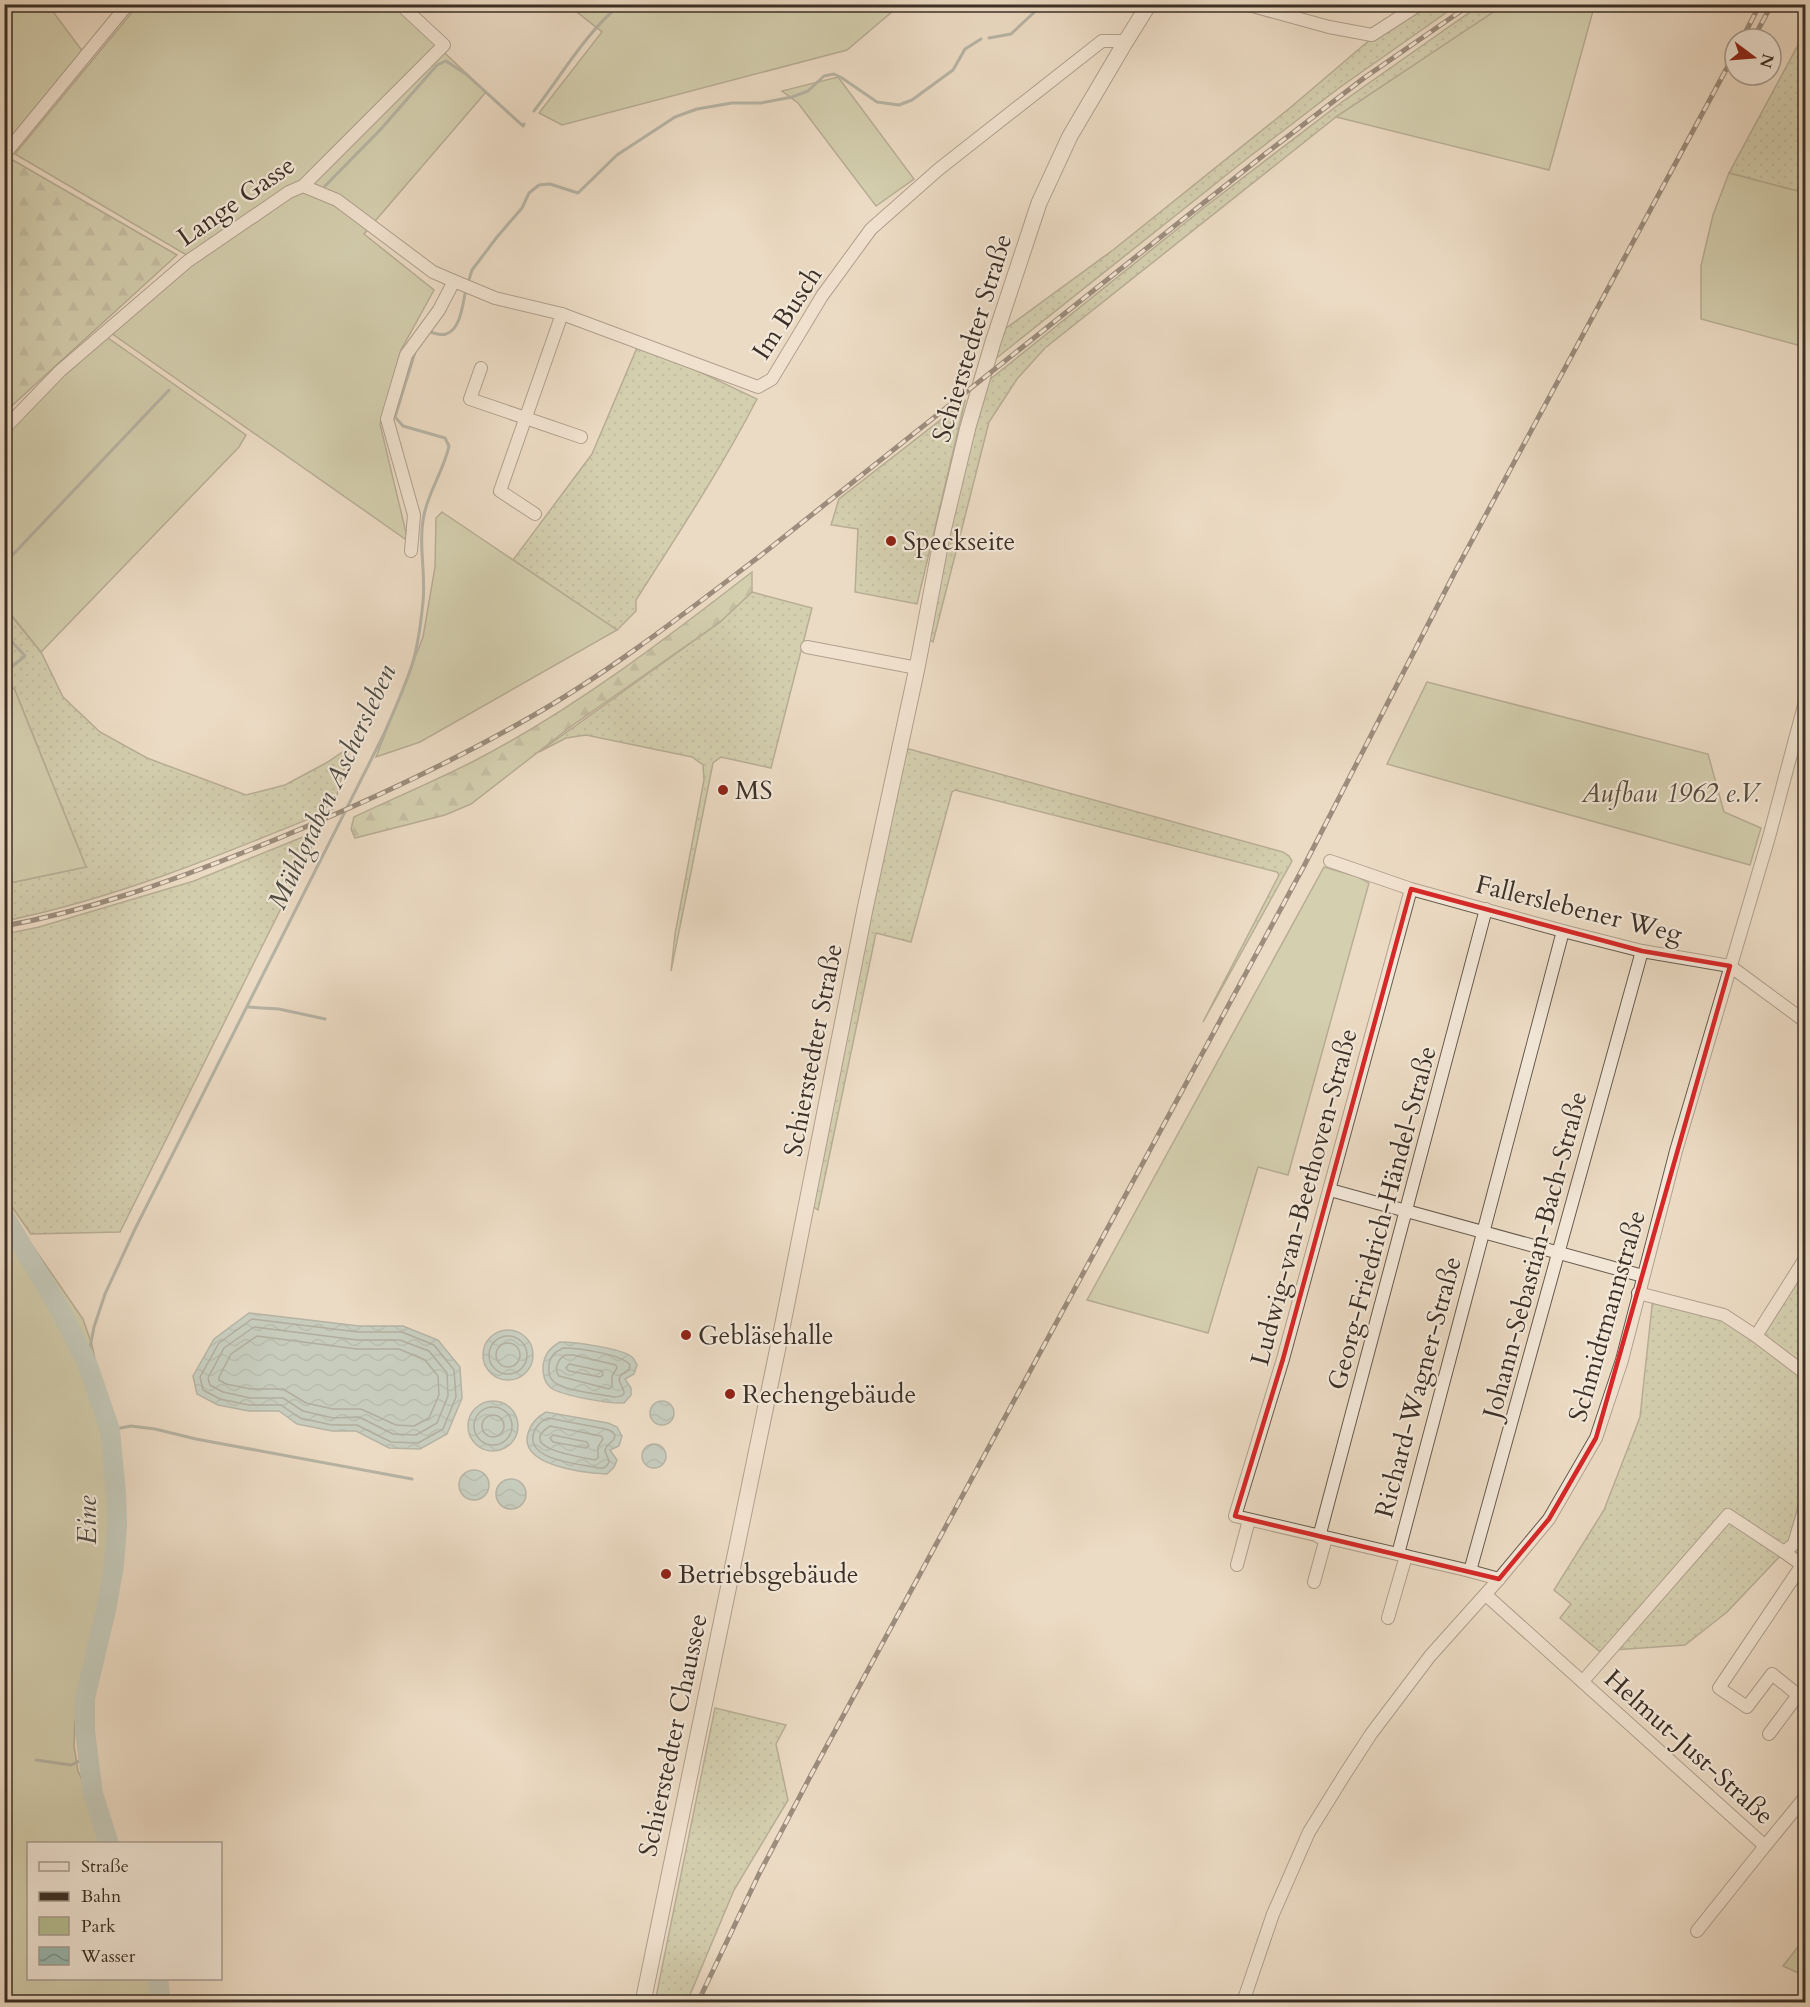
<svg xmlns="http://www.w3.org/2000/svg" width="1810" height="2007" font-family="Cardo,serif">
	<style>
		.grass { fill: url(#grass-dots); stroke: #78785e; stroke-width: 1.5 }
		.forest { fill: url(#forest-firs); stroke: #78785e; stroke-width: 1.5 }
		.green { fill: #b6c095; stroke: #78785e; stroke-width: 1.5 }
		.water { fill: url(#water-waves); stroke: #73837b; stroke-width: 1.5 }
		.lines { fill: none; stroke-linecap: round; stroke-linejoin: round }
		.shore { stroke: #6a766d; stroke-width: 1.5 }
		.stream { stroke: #73837b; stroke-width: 3 }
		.river { stroke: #99bbb3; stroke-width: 20 }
		.minor-casing { stroke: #675b4e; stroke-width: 14 }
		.tertiary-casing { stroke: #675b4e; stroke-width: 17 }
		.minor { stroke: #f3e8d9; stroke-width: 12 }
		.tertiary { stroke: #f3e8d9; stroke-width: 15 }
		.rail-casing { stroke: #3b3027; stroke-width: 5 }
		.rail { stroke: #f3e8d9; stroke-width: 3; stroke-dasharray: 9; stroke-linecap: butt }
		.marked { fill: none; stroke: #d62828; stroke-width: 4.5; stroke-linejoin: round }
		.poi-dot { fill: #8f2418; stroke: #f3e8d9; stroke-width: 2 }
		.labels { text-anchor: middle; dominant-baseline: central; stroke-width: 4.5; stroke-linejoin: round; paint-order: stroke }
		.street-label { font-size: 26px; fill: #3b3027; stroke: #f3e8d9 }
		.poi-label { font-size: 26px; fill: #3b3027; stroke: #f3e8d9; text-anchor: start }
		.park-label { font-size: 26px; font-style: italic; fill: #544d3d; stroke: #f3e8d9 }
		.water-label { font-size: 27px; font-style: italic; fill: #4e4c43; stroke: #f3e8d9 }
	</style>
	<defs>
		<pattern id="grass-dots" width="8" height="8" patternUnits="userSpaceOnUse" patternTransform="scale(1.5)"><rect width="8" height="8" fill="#b6c095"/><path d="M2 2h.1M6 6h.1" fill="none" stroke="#959c7a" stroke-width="1.8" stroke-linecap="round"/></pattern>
		<pattern id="forest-firs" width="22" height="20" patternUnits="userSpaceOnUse" patternTransform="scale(1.5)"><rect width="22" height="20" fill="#b6c095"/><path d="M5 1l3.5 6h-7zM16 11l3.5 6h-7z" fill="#959c7a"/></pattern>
		<pattern id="water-waves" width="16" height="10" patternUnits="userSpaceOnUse" patternTransform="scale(1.5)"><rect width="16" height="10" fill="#99bbb3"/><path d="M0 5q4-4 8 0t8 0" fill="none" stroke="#7e9892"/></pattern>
	</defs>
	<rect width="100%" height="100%" fill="#ecdbc4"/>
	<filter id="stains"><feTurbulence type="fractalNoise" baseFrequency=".00333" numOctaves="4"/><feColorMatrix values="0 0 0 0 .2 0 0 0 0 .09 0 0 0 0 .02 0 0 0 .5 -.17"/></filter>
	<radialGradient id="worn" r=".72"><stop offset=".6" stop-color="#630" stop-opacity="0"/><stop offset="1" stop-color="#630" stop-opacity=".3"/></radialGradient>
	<!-- grass -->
	<g class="grass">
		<path d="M1420,5h37l-118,83 -90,69 -255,203 11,-31 108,-79 178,-143 88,-75z"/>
		<path d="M1480,5h24l-168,112 -291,231 -28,31 -28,43 -56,220 -4,-3 17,-102 42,-156 218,-175 136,-104z"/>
		<path d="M1805,32v161l-76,-20z"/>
		<path d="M639,343l118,56c-36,70 -79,135 -121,201v11l-19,19 -104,-70 79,-106z"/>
		<path d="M965,401l-48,203 -62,-12 3,-63 -27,-4 8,-26z"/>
		<path d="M752,592l60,16 -41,160 -50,-11 -8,6 -42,208 4,-37 29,-154 -1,-15 -11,-8 -106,-22 -20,3 -27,14 181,-130z"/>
		<path d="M4,607l37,45 22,45 37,35 47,26 99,37 39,-10 41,-22 24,-16 -17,62c-107,44 -215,89 -328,112v-37l81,-17 -72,-179 -9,4z"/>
		<path d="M909,749l374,103 6,4 3,5 -89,161 76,-147 -2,-3 -322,-82 -3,2 -41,150 -35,-9 -58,277 -7,-5 92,-450z"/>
		<path d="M320,830l-200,402 -89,2 -26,-37v-263l34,-7 155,-46z"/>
		<path d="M1805,1257v311l-21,-16 -57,60 -42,33 -86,6 -39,-33 11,-14 -17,-14 50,-80 36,-93 13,-120 71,18 32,21z"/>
		<path d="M715,1708l71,17 -10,19 12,56 -54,90 -47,112h-32z"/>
	</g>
	<!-- forest -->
	<g class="forest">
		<path d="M11,159l166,96 -172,157 -1,-246z"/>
		<path d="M752,572v20l-32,30 -147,103 -102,79 -26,11 -90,23 -4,-9 3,-12c40,-19 81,-36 120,-56 99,-51 190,-121 278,-189z"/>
	</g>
	<!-- green -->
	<g class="green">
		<path d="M5,5h43l38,51 -81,99z"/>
		<path d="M138,5h256l92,87 -122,142 70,56 -33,60 -21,74 28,117 -297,-208 84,-73 -180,-106z"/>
		<path d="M568,5h332l-53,45 -285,75 -23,-12 63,-81z"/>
		<path d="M1504,5l89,6 -44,159 -213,-53z"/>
		<path d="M838,77l76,102 -38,27 -78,-103 -16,-12z"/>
		<path d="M1729,173l76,20v154l-104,-28v-53l12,-51z"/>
		<path d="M101,333l145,102 -7,12 -198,205 -36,-45 -1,-178z"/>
		<path d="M442,512l175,118 -197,112 -44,15 47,-120 12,-70 1,-49z"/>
		<path d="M1427,682l281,72 16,58 37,16 -11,37 -363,-101z"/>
		<path d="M14,688l72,179 -81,17v-192z"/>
		<path d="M1324,867l34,10 11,6 -81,292 -30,-8 -50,166 -121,-33z"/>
		<path d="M5,1206l78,113 9,26 15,72 11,81 -4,75 -27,94 -12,55 -1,24 4,25 33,72 -83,1v134l126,1 -3,23h-146z"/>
		<path d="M1805,1938v38l-22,-10z"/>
	</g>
	<!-- water -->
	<g class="water">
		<path d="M249,1313l110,13h44l35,14 22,27 2,31 -15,36 -27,15 -31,-1 -33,-17h-24l-35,-7 -18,-13h-30l-31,-6 -21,-11 -4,-18 21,-37z"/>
		<circle cx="508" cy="1355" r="25"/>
		<path d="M560,1342c14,0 61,6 72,15 1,1 4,6 5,8l-3,9 -9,5 6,9v7l-7,8c-14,1 -61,-7 -73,-15 -7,-6 -8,-13 -8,-21 1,-13 7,-19 17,-25z"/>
		<circle cx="662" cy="1413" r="12"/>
		<circle cx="493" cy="1426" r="25"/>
		<path d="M546,1412l62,11 9,4 5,9 -3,10 -9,4 7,10 -3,7 -7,7c-22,-1 -89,-8 -79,-41 3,-10 9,-16 18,-21z"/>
		<circle cx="654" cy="1456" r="12"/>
		<circle cx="474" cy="1485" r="15"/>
		<circle cx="511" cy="1494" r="15"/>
	</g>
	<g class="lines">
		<!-- shore -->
		<g class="shore">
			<path d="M252,1319l106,13h44l32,13 20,25 2,27 -13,32 -25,14 -27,-1 -34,-17h-25l-32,-7 -19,-13h-32l-29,-6 -17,-9 -3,-13 19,-34z"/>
			<path d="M254,1327l104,13h42l29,11 18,22 1,23 -11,27 -21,12 -23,-1 -34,-17 -26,1 -30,-7 -20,-13h-33l-27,-6 -13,-7 -2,-7 16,-30z"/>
			<circle cx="508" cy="1355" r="19"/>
			<path d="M257,1336l100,13h42l26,11 13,16 1,19 -10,23 -15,8 -18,-1 -35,-16h-28l-27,-6 -23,-14h-32l-25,-5 -7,-4v-3l12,-23z"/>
			<circle cx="508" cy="1355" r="12"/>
			<path d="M563,1348c14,0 59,6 67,17l-1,5 -8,5 -2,4c2,10 13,17 -5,18 -15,-3 -49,-6 -60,-15 -5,-4 -6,-10 -5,-17 1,-9 6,-13 14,-17z"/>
			<path d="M565,1355h8l43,10 1,3 -5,8v11l-3,2 -50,-13c-5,-7 -2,-16 6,-21z"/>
			<path d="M569,1364l33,7 1,4 -3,2 -31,-6 -3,-3z"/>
			<circle cx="493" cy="1426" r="19"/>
			<circle cx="493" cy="1426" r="11"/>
			<path d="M548,1418l58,11 7,3 2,4c-1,7 -8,7 -10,14 1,9 9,10 -1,18h-6c-17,-4 -70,-7 -65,-33 2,-8 8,-14 15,-17z"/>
			<path d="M550,1426l51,10 2,3 -5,8v11l-3,2c-12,-3 -81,-11 -45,-34z"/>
			<path d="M553,1435l34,7 2,4 -3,2 -33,-6 -3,-4z"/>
		</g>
		<!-- stream -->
		<g class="stream">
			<path d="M989,38l22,-4 32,-30"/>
			<path d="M534,111c27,-35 52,-79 87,-107"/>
			<path d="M325,186l56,-57 56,-64 9,-4 20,13 57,52 1,-2"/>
			<path d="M468,283l4,-13 25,-33 25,-29 7,-15 10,-8 11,-1 28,9 39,-38 58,-38 22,-8 35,-6h29l31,-6 16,-6 16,-15 10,-2 8,4 35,24 22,3 13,-5 41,-30 12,-21 16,-10"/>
			<path d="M427,331c6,2 14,5 19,3 15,-4 17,-32 20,-45"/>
			<path d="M4,564l165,-174"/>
			<path d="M4,633l21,23 -21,17"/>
			<path d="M247,1007l32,2 46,10"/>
			<path d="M87,1363l7,-36 11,-33 30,-65 249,-495c10,-23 20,-45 28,-69 6,-19 9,-43 11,-63 3,-29 -5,-58 1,-87 5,-25 20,-45 25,-69l-4,-8 -42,-12 -8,-9 20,-65"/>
			<path d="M110,1430l21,-4 24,3 41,10 216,40"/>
			<path d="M36,1760l35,5 17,-8"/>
		</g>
		<!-- river -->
		<g class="river">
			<path d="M4,1216l54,90 29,57 23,67 6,64 1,31 -3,40 -8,45 -21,88v33l8,63 16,50"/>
			<path d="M158,1978l3,24"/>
		</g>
		<!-- minor casing -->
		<g class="minor-casing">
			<g id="minor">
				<path d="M1245,4l84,23 43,8 48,-31"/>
				<path d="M4,155l124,-151"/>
				<path d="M303,186l34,14 96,72 21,9 41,17 67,16 196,73 14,-8 50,-83 49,-67 68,-60 163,-128h24"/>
				<path d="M481,368l-11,31 111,38"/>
				<path d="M4,429l56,-58 128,-110 101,-69 14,-6 141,-141 -44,-41"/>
				<path d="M535,514l-35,-23 62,-177"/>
				<path d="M411,551l3,-36 -27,-96 19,-64 33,-45 15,-29"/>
				<path d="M807,647l110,21"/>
				<path d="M1330,861l81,28 152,42 79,20 88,15 76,56"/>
				<path d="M1411,889l-128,470 -48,157 235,55 29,8"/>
				<path d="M1330,1190l313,86"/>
				<path d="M1638,1293l86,22 32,21 50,38"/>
				<path d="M1756,1336l50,-79"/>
				<path d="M1319,1537l167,-628"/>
				<path d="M1398,1554l165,-623"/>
				<path d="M1237,1565l12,-45"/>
				<path d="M1470,1571l172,-620"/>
				<path d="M1314,1582l12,-44"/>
				<path d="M1486,1595l279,251 41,-50"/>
				<path d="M1388,1618l18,-62"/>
				<path d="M1583,1681l145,-166 56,37 10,-8 12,-41"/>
				<path d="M1769,1734l29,-39 -26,-21 -25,33 -28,-19 83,-123 -18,-13"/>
				<path d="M1697,1931l68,-85"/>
				<path d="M1243,2002l30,-88 36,-82 36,-58 26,-40 59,-78 69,-77 50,-60 47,-81 26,-78 54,-209 93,-314 37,-139"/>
			</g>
		</g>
		<!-- tertiary casing -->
		<g class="tertiary-casing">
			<path id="tertiary" d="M643,2002l141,-684 81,-409 52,-241 26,-137 25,-104 25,-85 46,-139 31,-67 56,-95 23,-37"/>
		</g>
		<!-- minor -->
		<use href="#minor" class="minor"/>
		<!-- tertiary -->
		<use href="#tertiary" class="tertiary"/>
		<!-- rail casing -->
		<g class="rail-casing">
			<g id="rail">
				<path d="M1742,39l18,-35"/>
				<path d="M1753,39l19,-35"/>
				<path d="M4,926c83,-15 165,-44 243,-75 98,-39 195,-83 287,-136 80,-46 152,-103 226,-159l505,-402 99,-76 107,-74"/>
				<path d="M698,2002l61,-128 52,-99 493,-909 152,-296 279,-517"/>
			</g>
		</g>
		<!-- rail -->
		<use href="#rail" class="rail"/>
	</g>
	<!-- marked area -->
	<path d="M0 0H1810V2007H0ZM1411,889l231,62 88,15 -134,472 -47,81 -50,60 -264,-63 48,-157z" fill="#ecdbc4" fill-opacity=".55" fill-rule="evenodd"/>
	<path class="marked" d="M1411,889l231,62 88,15 -134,472 -47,81 -50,60 -264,-63 48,-157z"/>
	<!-- markers -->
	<g class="poi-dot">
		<circle cx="891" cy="541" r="6"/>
		<circle cx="723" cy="790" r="6"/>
		<circle cx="686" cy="1335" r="6"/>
		<circle cx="730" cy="1394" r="6"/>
		<circle cx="666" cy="1574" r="6"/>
	</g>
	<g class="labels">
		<!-- street labels -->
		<g class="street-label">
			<text transform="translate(236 201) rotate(-35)">Lange Gasse</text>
			<text transform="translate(787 313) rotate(-57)">Im Busch</text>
			<text transform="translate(972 338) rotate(-73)">Schierstedter Straße</text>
			<text transform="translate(1579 909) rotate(14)">Fallerslebener Weg</text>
			<text transform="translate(813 1050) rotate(-79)">Schierstedter Straße</text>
			<text transform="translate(1304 1197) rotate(-75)">Ludwig-van-Beethoven-Straße</text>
			<text transform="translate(1382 1218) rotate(-75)">Georg-Friedrich-Händel-Straße</text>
			<text transform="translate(1535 1255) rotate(-75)">Johann-Sebastian-Bach-Straße</text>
			<text transform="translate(1607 1316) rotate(-74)">Schmidtmannstraße</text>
			<text transform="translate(1418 1387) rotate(-75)">Richard-Wagner-Straße</text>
			<text transform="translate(673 1735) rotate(-78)">Schierstedter Chaussee</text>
			<text transform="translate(1689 1747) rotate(42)">Helmut-Just-Straße</text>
		</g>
		<!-- poi labels -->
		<g class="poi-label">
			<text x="903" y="541">Speckseite</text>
			<text x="735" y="790">MS</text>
			<text x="698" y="1335">Gebläsehalle</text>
			<text x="742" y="1394">Rechengebäude</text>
			<text x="678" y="1574">Betriebsgebäude</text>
		</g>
		<!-- park labels -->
		<g class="park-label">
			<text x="1670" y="793">Aufbau 1962 e.V.</text>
		</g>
		<!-- water labels -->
		<g class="water-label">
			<text transform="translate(332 787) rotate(-65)">Mühlgraben Aschersleben</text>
			<text transform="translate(87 1520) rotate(-90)">Eine</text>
		</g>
	</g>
	<!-- margin -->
	<rect width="1810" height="2007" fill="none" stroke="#ecdbc4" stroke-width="24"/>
	<rect x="6" y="6" width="1798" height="1995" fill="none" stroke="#3b3027" stroke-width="3"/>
	<rect x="12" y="12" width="1786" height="1983" fill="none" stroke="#3b3027" stroke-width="1.5"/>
	<!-- legend -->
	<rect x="27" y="1842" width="195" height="138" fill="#f3e8d9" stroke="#a99e92" stroke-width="1.5"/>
	<rect x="39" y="1862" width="30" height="9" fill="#f3e8d9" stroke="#a99e92" stroke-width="1.5"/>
	<text x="81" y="1872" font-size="18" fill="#3b3027">Straße</text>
	<rect x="39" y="1892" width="30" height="9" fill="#3b3027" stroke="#a99e92" stroke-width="1.5"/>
	<text x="81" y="1902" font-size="18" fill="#3b3027">Bahn</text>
	<rect x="39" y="1917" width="30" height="18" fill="#b6c095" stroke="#a99e92" stroke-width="1.5"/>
	<text x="81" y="1932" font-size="18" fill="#3b3027">Park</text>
	<rect x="39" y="1947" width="30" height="18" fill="url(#water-waves)" stroke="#a99e92" stroke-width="1.5"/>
	<text x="81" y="1962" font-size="18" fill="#3b3027">Wasser</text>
	<!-- north arrow -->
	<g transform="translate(1753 57) rotate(106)"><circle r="28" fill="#f3e8d9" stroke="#a99e92" stroke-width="1.5"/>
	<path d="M0-4.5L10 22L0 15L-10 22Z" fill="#8f2418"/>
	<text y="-9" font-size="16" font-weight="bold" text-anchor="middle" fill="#3b3027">N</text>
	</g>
	<rect width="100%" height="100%" filter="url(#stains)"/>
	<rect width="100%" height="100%" fill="url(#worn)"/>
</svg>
